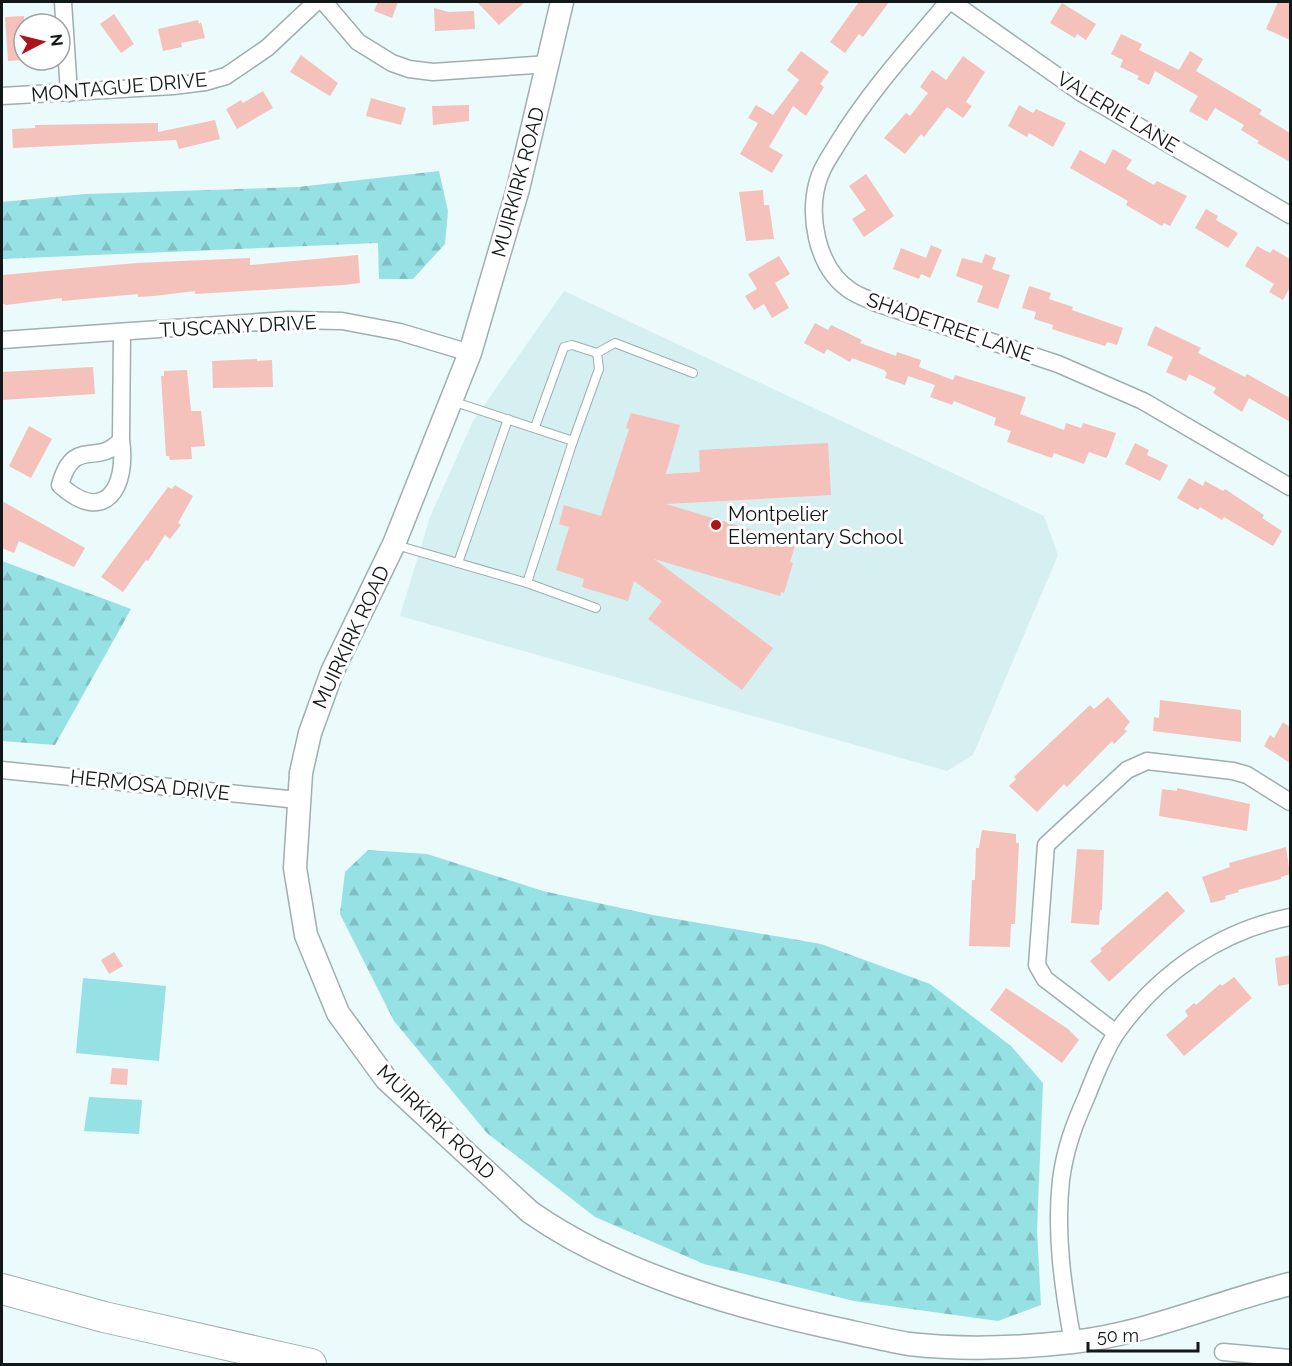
<svg xmlns="http://www.w3.org/2000/svg" width="1292" height="1366" font-family="Raleway,sans-serif">
	<style>
		.built { fill: #d6eff0 }
		.forest { fill: url(#forest-firs) }
		.green { fill: #96e1e4 }
		.building { fill: #f5c1bb }
		.lines { fill: none; stroke-linecap: round; stroke-linejoin: round }
		.lane-casing { stroke: #9faeaf; stroke-width: 10 }
		.street-casing { stroke: #9faeaf; stroke-width: 19 }
		.secondary-casing { stroke: #9faeaf; stroke-width: 25 }
		.highway-casing { stroke: #9faeaf; stroke-width: 32 }
		.lane { stroke: #fff; stroke-width: 8 }
		.street { stroke: #fff; stroke-width: 16 }
		.secondary { stroke: #fff; stroke-width: 22 }
		.highway { stroke: #fff; stroke-width: 30 }
		.poi-dot { fill: #a9151b; stroke: #fff; stroke-width: 2 }
		.labels { text-anchor: middle; dominant-baseline: central; stroke-width: 6; stroke-linejoin: round; paint-order: stroke }
		.street-label { font-size: 20px; fill: #121718; stroke: #fff }
		.poi-label { font-size: 20px; fill: #121718; stroke: #fff; text-anchor: start }
	</style>
	<defs>
		<pattern id="forest-firs" width="22" height="20" patternUnits="userSpaceOnUse" patternTransform="scale(1.5)"><rect width="22" height="20" fill="#96e1e4"/><path d="M5 1l3.5 6h-7zM16 11l3.5 6h-7z" fill="#80c0c3"/></pattern>
	</defs>
	<rect width="100%" height="100%" fill="#ebfafb"/>
	<!-- built -->
	<path class="built" d="M564,291l480,225 14,39 -85,200 -26,16 -547,-155 30,-99 43,-96z"/>
	<!-- forest -->
	<g class="forest">
		<path d="M439,171l9,40 -3,33 -32,35h-34l-1,-36 -376,16v-57l83,-8 213,-7z"/>
		<path d="M2,561l129,48 -76,136 -53,-4z"/>
		<path d="M368,850l59,4 116,37 110,24 168,29 109,40 81,62 32,37 -6,147 4,75 -43,16 -144,-20 -150,-37 -109,-47 -108,-84 -93,-112 -54,-107 5,-42z"/>
	</g>
	<!-- green -->
	<g class="green">
		<path d="M83,978l83,8 -7,75 -83,-8z"/>
		<path d="M89,1097l53,3 -3,34 -55,-3z"/>
	</g>
	<!-- building -->
	<g class="building">
		<path d="M378,2h20l-6,16 -18,-7z"/>
		<path d="M477,2h48l-26,23z"/>
		<path d="M859,2h30l-26,35 -4,-3 -14,19 -15,-11z"/>
		<path d="M1278,2h12v38l-24,-11z"/>
		<path d="M1062,3l34,21 -10,16 -9,-6 -2,4 -25,-15z"/>
		<path d="M434,8l15,4 25,-1 1,18 -40,2z"/>
		<path d="M114,14l20,30 -13,9 -21,-29z"/>
		<path d="M24,16v44l-16,1 -3,-44z"/>
		<path d="M198,20l1,4 2,-2 4,16 -24,5 1,4 -19,4 -5,-22z"/>
		<path d="M1121,34l21,10 -3,6 40,20 11,-19 13,8 -7,12 66,39 -3,4 31,19v29l-33,-19 2,-2 -18,-11 3,-5 -29,-17 -8,13 -18,-10 9,-15 -43,-25 -6,14 -12,-6 2,-3 -19,-9 3,-7 -12,-6z"/>
		<path d="M801,51l28,21 -9,12 4,3 -18,29 -13,-10 -24,41 14,8 -11,18 -32,-19 18,-31 -10,-5 8,-13 17,10 26,-35 -12,-10z"/>
		<path d="M301,55l37,28 -8,13 -40,-24z"/>
		<path d="M963,56l22,16 -19,30 6,4 -9,12 -16,-11 -23,30 -3,-3 -16,20 -21,-16 22,-25 4,3 18,-23 -8,-6 12,-17 14,10z"/>
		<path d="M263,91l10,17 -36,21 -11,-20 15,-9 2,3z"/>
		<path d="M371,98l35,10 -5,17 -35,-9z"/>
		<path d="M469,105v16l-36,4 -1,-19z"/>
		<path d="M1019,105l14,8 3,-4 30,14 -13,24 -24,-14 -2,4 -19,-11z"/>
		<path d="M215,120l5,19 -41,10 -3,-9 -163,8 -1,-19 23,-1v-3l123,-2v9z"/>
		<path d="M1113,149l19,11 -6,9 28,16 3,-4 30,15 -17,30 -6,-3 -2,3 -36,-21 2,-4 -58,-33 10,-18 25,14z"/>
		<path d="M866,174l28,42 -30,21 -12,-18 14,-9 -17,-24z"/>
		<path d="M763,190l1,15h5l5,34 -28,2 -7,-49z"/>
		<path d="M1206,209l12,7 -2,4 22,13 -10,15 -33,-20z"/>
		<path d="M931,245l11,5 -12,28 -9,-4 -2,5 -26,-10 8,-21 25,10z"/>
		<path d="M1257,246l13,7 3,-4 17,10v28l-7,13 -14,-8 5,-8 -29,-18z"/>
		<path d="M985,254l11,4 -4,11 18,6 -12,34 -21,-7 6,-16 -27,-10 6,-18 20,5z"/>
		<path d="M358,255l2,28 -16,2 -149,9v-3l-41,5 -16,1v-3l-76,7v-3l-56,7 -4,-2v-28l135,-12 113,-5v7z"/>
		<path d="M779,256l11,18 -15,9 14,25 -17,10 -8,-14 -10,6 -9,-14 12,-7 -9,-15z"/>
		<path d="M1029,286l22,7 -2,6 24,8 -1,3 51,18 -6,17 -10,-3 -2,4 -41,-13 -12,-4 1,-4 -19,-6 2,-7 -14,-4z"/>
		<path d="M815,323l13,7 3,-5 31,15 -2,3 36,13 1,-4 24,8 -2,7 34,13 2,-5 71,22 -6,17 44,16 2,-7 15,5 2,-5 33,10 -8,22 -2,3 -17,-6 -5,12 -30,-11 -2,5 -45,-16 4,-11 -17,-6 2,-7 -42,-17 -2,4 -22,-8 5,-12 -27,-9 -3,9 -20,-7 2,-5 -3,-3 -32,-12 -2,4 -23,-13 -3,5 -20,-11z"/>
		<path d="M1155,326l46,22 -3,5 47,24 2,-3 43,24v24l-41,-24 -7,14 -29,-19 3,-5 -27,-14 -3,7 -20,-9 7,-15 -26,-12z"/>
		<path d="M257,359v2l15,-1 1,27 -60,1 -1,-27z"/>
		<path d="M93,367l2,27 -93,6v-28z"/>
		<path d="M187,370l4,41h10l4,35 -14,1 1,12 -22,1 -1,-4h-3l-5,-80h3v-5z"/>
		<path d="M631,413l49,12 -14,49 34,-2 -1,-22 129,-7 3,52 -165,9 130,39 -6,19 3,1 -9,30 -3,-1 -1,4 -126,-37 119,89 -31,42 -94,-71 14,-18 -28,-20 -6,20 -46,-14 2,-8 -28,-9 13,-43 -10,-3 5,-19 37,11 28,-87 -3,-1z"/>
		<path d="M29,426l23,13 -21,39 -22,-12z"/>
		<path d="M1135,443l14,7 -2,5 21,10 -8,16 -35,-17z"/>
		<path d="M1189,478l14,8 2,-5 18,10 2,-2 39,26 -2,3 20,13 -9,15 -49,-29 -2,3 -22,-13 -2,3 -21,-12z"/>
		<path d="M175,485l18,11 -15,27 3,2 -11,14 -5,-4 -17,26 -2,-1 -23,32 -22,-15 67,-90 4,2z"/>
		<path d="M2,501l83,47 -11,19 -55,-26 -5,12 -12,-5z"/>
		<path d="M1108,697l22,25 -6,7 3,2 -13,13 -2,-3 -45,46 -3,-3 -27,28 -28,-26 7,-7 -2,-2 76,-72 4,4z"/>
		<path d="M1160,700l81,10v32l-88,-11 1,-14 5,1z"/>
		<path d="M1283,722l7,5v36l-26,-17 6,-11 4,3z"/>
		<path d="M1177,788l73,16 -3,27 -88,-15 3,-27 15,2z"/>
		<path d="M982,830l34,4v9h3l-4,81h-4l-1,23 -41,-1 3,-66h3l1,-32h3z"/>
		<path d="M1286,847l4,27 -9,3v2l-43,11 1,2 -14,4 1,3 -15,4 -9,-26 28,-10 -1,-4z"/>
		<path d="M1077,849l27,1 -2,60h-2l-1,15 -28,-2z"/>
		<path d="M1167,891l18,20 -76,71 -19,-21 12,-10 -2,-2z"/>
		<path d="M114,952l9,14 -14,8 -8,-14z"/>
		<path d="M1290,955v29l-12,2 -3,-28z"/>
		<path d="M1234,977l18,21 -68,58 -18,-21 22,-19 -3,-5 9,-8 2,2 24,-21 2,2z"/>
		<path d="M1006,988l62,41 11,11 -17,23 -72,-53z"/>
		<path d="M112,1068l16,1 -1,16 -17,-1z"/>
	</g>
	<g class="lines">
		<!-- lane casing -->
		<g class="lane-casing">
			<g id="lane">
				<path d="M597,353l18,-10 78,30"/>
				<path d="M535,427l29,-80 8,-2 25,8 2,16 -26,72"/>
				<path d="M396,545l131,38 46,-142 -121,-40"/>
				<path d="M458,563l50,-144"/>
				<path d="M527,583l69,25"/>
			</g>
		</g>
		<!-- street casing -->
		<g class="street-casing">
			<g id="street">
				<path d="M63,2l6,91"/>
				<path d="M324,2l34,40 34,21 17,6 24,3 116,-8"/>
				<path d="M948,2c-38,45 -79,90 -110,141 -6,10 -14,21 -18,32 -14,37 -4,93 31,116 8,5 17,8 25,12l182,61 85,37 147,86"/>
				<path d="M952,2l128,90 210,123"/>
				<path d="M2,96l171,-10 32,-4 21,-6 41,-28 49,-46"/>
				<path d="M2,340l286,-20 54,1 58,11 70,21"/>
				<path d="M121,440c7,47 -16,86 -61,45 14,-50 37,-17 61,-45l1,-108"/>
				<path d="M2,770l296,30"/>
				<path d="M1116,1033l-71,-54 -8,-14 9,-120 81,-75 20,-9 86,10 14,4 43,27"/>
				<path d="M1073,1342c-10,-53 -18,-109 -12,-162 4,-31 13,-55 25,-82 9,-22 18,-47 31,-66 42,-59 103,-101 173,-115"/>
				<path d="M1223,1352l67,6"/>
			</g>
		</g>
		<!-- secondary casing -->
		<g class="secondary-casing">
			<path id="secondary" d="M562,2l-44,187 -48,164 -76,191 -62,128 -22,61 -9,40 -6,95 11,67 32,78 48,66 144,133c87,61 205,95 308,117 23,5 47,11 71,15 53,6 110,4 163,-2 74,-8 146,-40 218,-58"/>
		</g>
		<!-- highway casing -->
		<g class="highway-casing">
			<path id="highway" d="M2,1289l102,28 207,47"/>
		</g>
		<!-- lane -->
		<use href="#lane" class="lane"/>
		<!-- street -->
		<use href="#street" class="street"/>
		<!-- secondary -->
		<use href="#secondary" class="secondary"/>
		<!-- highway -->
		<use href="#highway" class="highway"/>
	</g>
	<!-- markers -->
	<circle class="poi-dot" cx="716" cy="525" r="6"/>
	<g class="labels">
		<!-- street labels -->
		<g class="street-label">
			<text transform="translate(119 87) rotate(-5)">MONTAGUE DRIVE</text>
			<text transform="translate(1118 112) rotate(31)">VALERIE LANE</text>
			<text transform="translate(518 182) rotate(-75)">MUIRKIRK ROAD</text>
			<text transform="translate(238 326) rotate(-3)">TUSCANY DRIVE</text>
			<text transform="translate(950 327) rotate(19)">SHADETREE LANE</text>
			<text transform="translate(351 637) rotate(-65)">MUIRKIRK ROAD</text>
			<text transform="translate(150 785) rotate(6)">HERMOSA DRIVE</text>
			<text transform="translate(436 1122) rotate(44)">MUIRKIRK ROAD</text>
		</g>
		<!-- poi labels -->
		<g class="poi-label">
			<text x="728" y="514">Montpelier<tspan x="728" dy="23">Elementary School</tspan></text>
		</g>
	</g>
	<!-- border -->
	<rect width="1292" height="1366" fill="none" stroke="#121718" stroke-width="6"/>
	<!-- north arrow -->
	<g transform="translate(42 42) rotate(83)"><circle r="28" fill="#ffffff" stroke="#a0a2a3" stroke-width="1.5"/>
	<path d="M0-4.5L10 22L0 15L-10 22Z" fill="#a9151b"/>
	<text y="-9" font-size="16" font-weight="bold" text-anchor="middle" fill="#121718">N</text>
	</g>
	<!-- scale -->
	<path d="M1088 1342v9h110v-9" fill="none" stroke="#121718" stroke-width="3"/>
	<text x="1097" y="1342" font-size="18" fill="#121718" stroke="#ffffff" stroke-width="4.5" paint-order="stroke">50 m</text>
</svg>
